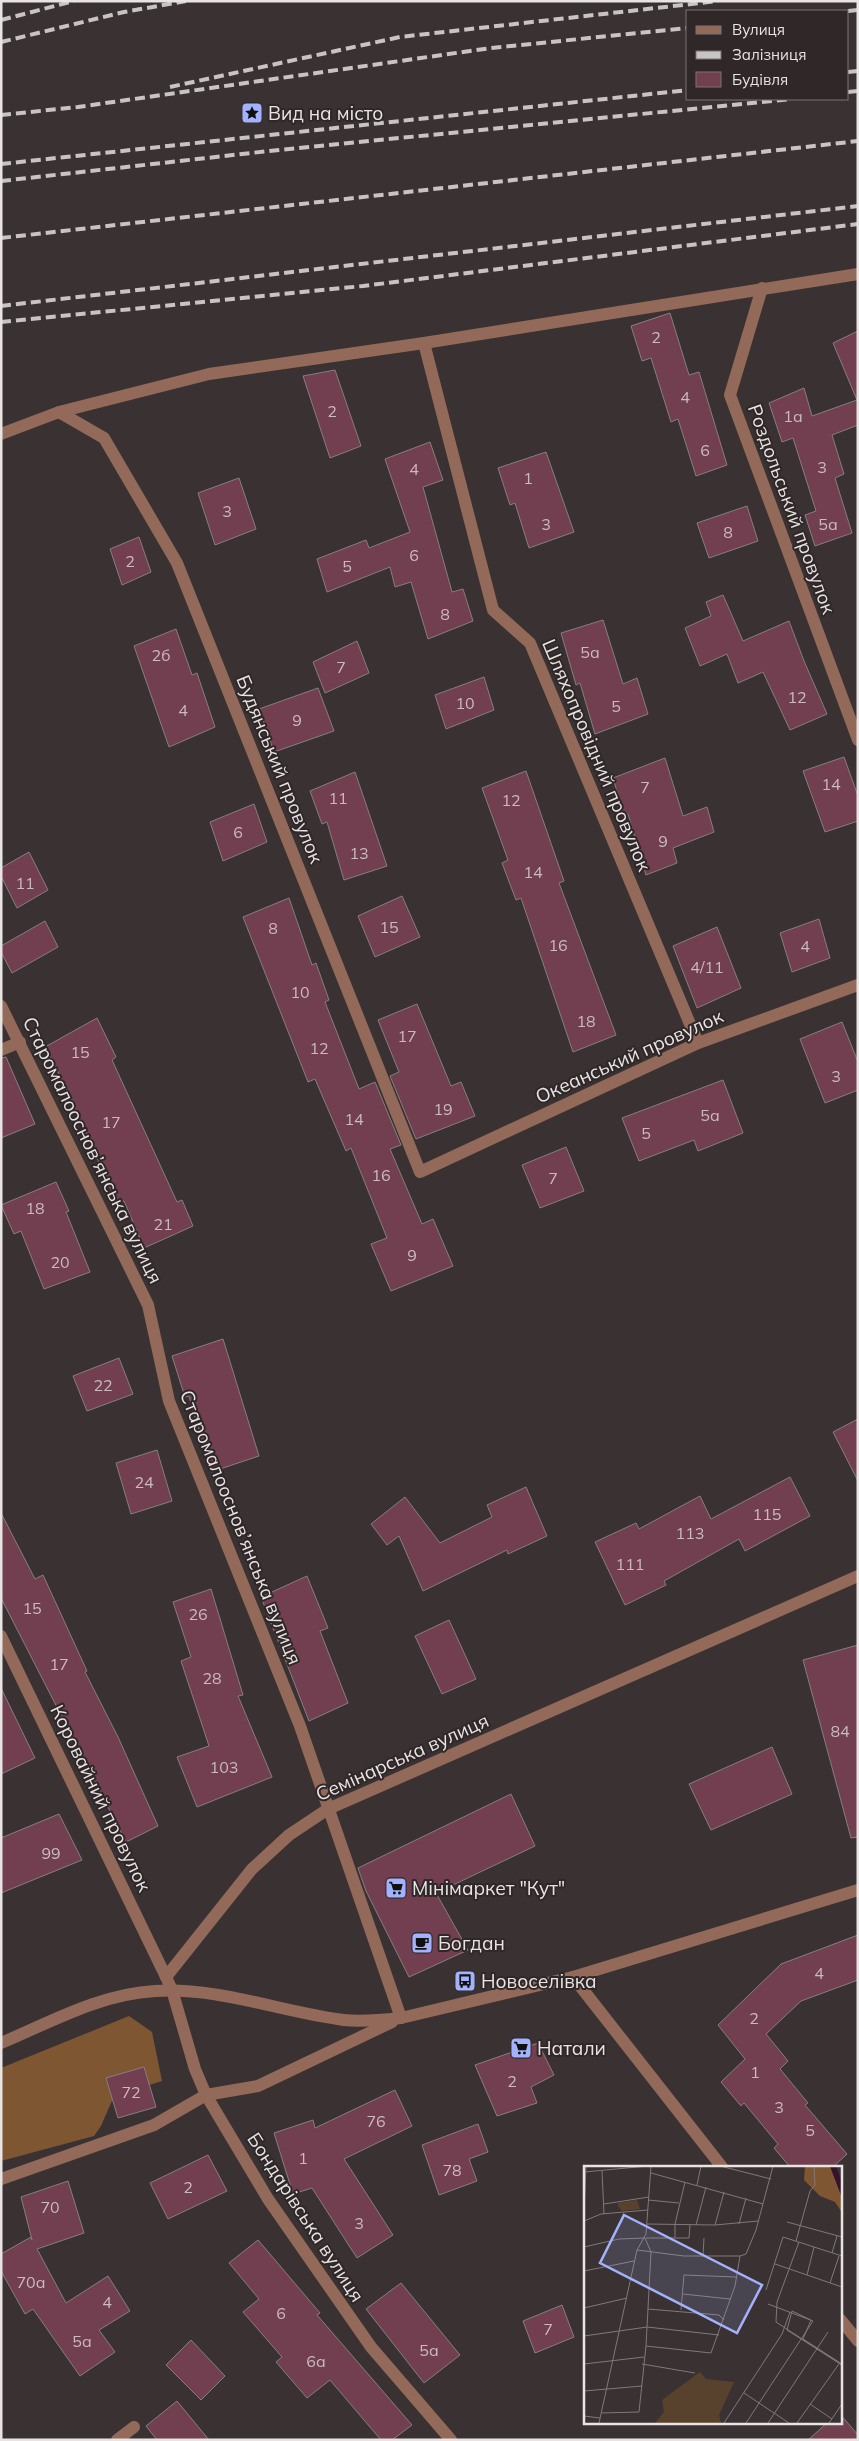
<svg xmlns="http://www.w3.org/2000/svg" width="859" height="2441" font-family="Mulish,sans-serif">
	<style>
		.forest { fill: #7e5732 }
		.building { fill: #713f4f; stroke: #867e80 }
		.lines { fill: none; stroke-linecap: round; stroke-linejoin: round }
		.minor { stroke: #936a59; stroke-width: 12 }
		.rail { stroke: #c9c4c4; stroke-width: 4; stroke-dasharray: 10 5; stroke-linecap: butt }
		.labels { text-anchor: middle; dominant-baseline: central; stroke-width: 4; stroke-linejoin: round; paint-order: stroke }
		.number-label { font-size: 16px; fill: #cbbbbf }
		.poi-label { font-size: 19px; fill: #e9e4e4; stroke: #302828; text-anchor: start }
		.street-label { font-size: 19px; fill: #e9e4e4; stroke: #302828 }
		.inset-road { fill: none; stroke: #807979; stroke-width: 1 }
		.view { fill: #a3b2fd; fill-opacity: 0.15; stroke: #a3b2fd; stroke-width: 2.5 }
		.inset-edge { fill: none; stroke: #e9e4e4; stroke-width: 2.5 }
	</style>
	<rect width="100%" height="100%" fill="#3a3232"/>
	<!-- forest -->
	<path class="forest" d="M129,2016l23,16 10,49 -48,15 -13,30 -7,10 -93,25v-93z"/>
	<!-- building -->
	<g class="building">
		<path d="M670,313l19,62 10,-3 28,93 -31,11 -18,-57 -7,3 -20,-64 -9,3 -11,-35z"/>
		<path d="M858,331v94l-26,10 12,39 -9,4 17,55 -37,13 -10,-31 11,-4 -23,-73 -11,4 -13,-39 35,-15 8,28 45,-16 -24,-57z"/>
		<path d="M335,370l26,76 -31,12 -27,-82z"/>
		<path d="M430,442l13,38 -20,7 29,105 11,-3 10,32 -45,18 -17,-57 -16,5 -5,-20 -63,25 -10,-33 49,-19 3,8 41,-16 -25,-73z"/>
		<path d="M546,452l28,80 -45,16 -14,-45 -5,2 -12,-37z"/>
		<path d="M239,478l17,51 -41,16 -17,-52z"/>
		<path d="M747,506l11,35 -49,17 -12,-35z"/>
		<path d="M139,537l12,35 -29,13 -12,-36z"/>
		<path d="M723,595l20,46 46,-20 15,40 23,53 -37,16 -27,-58 -25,11 -11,-29 -27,12 -15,-38 26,-12 -5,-14z"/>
		<path d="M603,620l20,64 14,-6 11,36 -53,20 -15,-51 -4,2 -15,-52z"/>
		<path d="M176,629l16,46 5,-2 18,54 -46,20 -35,-101z"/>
		<path d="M357,641l12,32 -44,20 -12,-31z"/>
		<path d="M484,677l10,33 -48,19 -11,-34z"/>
		<path d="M318,688l16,43 -60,21 -15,-43z"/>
		<path d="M844,757l14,39v25l-33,11 -22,-61z"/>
		<path d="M665,758l18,58 24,-9 7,25 -41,16 4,15 -31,12 -18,-61 -4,1 -11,-37z"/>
		<path d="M526,771l38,110 -5,2 57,152 -43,17 -52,-154 -5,2 -14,-37 6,-3 -26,-72z"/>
		<path d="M355,772l32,94 -43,14 -17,-58 -5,2 -12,-33z"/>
		<path d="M254,804l13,38 -44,19 -13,-39z"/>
		<path d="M29,852l19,38 -31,18 -16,-32v-8z"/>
		<path d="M402,896l18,41 -45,20 -17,-41z"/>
		<path d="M289,898l23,67 4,-2 13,37 -4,2 34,87 16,-7 26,63 -11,4 32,75 11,-5 20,47 -62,25 -20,-47 16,-6 -36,-90 -5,3 -31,-72 -7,3 -65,-165z"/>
		<path d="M819,919l11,39 -38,14 -12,-39z"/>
		<path d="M45,921l13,26 -46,26 -11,-21v-6z"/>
		<path d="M717,927l24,61 -44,20 -24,-62z"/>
		<path d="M417,1004l34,82 10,-4 14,34 -59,23 -26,-63 9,-4 -21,-52z"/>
		<path d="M97,1018l19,39 -4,3 65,142 5,-2 11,26 -49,22 -20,-47 -7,2 -52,-117 -20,-39z"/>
		<path d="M842,1022l16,40v28l-33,13 -25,-64z"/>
		<path d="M6,1057l29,67 -34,14v-80z"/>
		<path d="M723,1080l20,53 -45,18 -4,-11 -55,21 -17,-43z"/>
		<path d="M566,1147l18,44 -44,17 -18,-43z"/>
		<path d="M56,1182l13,29 -3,1 24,60 -46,17 -23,-58 -7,3 -13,-29z"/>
		<path d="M223,1339l36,117 -48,16 -22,-76 -4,1 -13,-41z"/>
		<path d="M119,1358l14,36 -46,17 -14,-35z"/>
		<path d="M858,1419v62l-25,-49z"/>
		<path d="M157,1450l15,51 -41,13 -15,-51z"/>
		<path d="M790,1477l20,39 -65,35 -6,-12 -75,42 2,4 -41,20 -30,-63 41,-19 3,6 61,-33 11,23z"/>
		<path d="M526,1487l21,49 -39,18 -1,-4 -84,41 -24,-55 -12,9 -16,-21 34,-27 35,46 52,-26 -5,-12z"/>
		<path d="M1,1513l34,66 8,-4 44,96 -2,1 33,65 40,89 -32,16 -125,-244z"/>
		<path d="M307,1576l21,52 -8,3 28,72 -39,18 -48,-124z"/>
		<path d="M211,1589l32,106 -5,1 34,81 -75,30 -20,-50 32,-11 -28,-85 10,-4 -18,-55z"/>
		<path d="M449,1620l27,59 -34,15 -27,-58z"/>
		<path d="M858,1645v192l-7,1 -48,-178z"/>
		<path d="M1,1688l34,70 -34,16z"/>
		<path d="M772,1747l20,47 -81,36 -22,-46z"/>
		<path d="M511,1794l24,52 -99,47 32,57 -59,27 -43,-86 -8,-23z"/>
		<path d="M59,1814l23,46 -81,33v-55z"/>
		<path d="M858,1935v45l-57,21 -35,33 22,27 -8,8 28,34 -3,2 42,49 -14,13h-43l-16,-19 4,-4 -34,-41 -3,3 -20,-24 24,-23 -27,-34 63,-61z"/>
		<path d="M538,2043l16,32 -23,12 6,16 -40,13 -22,-51z"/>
		<path d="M144,2067l12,40 -38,11 -12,-40z"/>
		<path d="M395,2090l17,36 -68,33 49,76 -36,23 -45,-70 -19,6 -19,-61 39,-13 2,8z"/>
		<path d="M478,2124l10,28 -19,7 8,22 -38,14 -17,-50z"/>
		<path d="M208,2155l19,36 -59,28 -18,-36z"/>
		<path d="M68,2181l16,52 -47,16 29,54 42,-27 22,35 -31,19 16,22 -35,24 -47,-67 -8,5 -24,-43v-17l30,-17 1,3 -11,-43z"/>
		<path d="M258,2240l62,73 -3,2 95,110 -20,15h-11l-51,-60 -23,18 -31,-36 6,-5 -39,-45 16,-13 -30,-36z"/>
		<path d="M401,2283l59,72 -36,28 -58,-74z"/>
		<path d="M562,2305l12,32 -39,16 -12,-32z"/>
		<path d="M191,2340l34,36 -24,24 -35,-35z"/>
		<path d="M177,2401l32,39h-52l-11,-14z"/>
		<path d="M840,2414l18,21v5h-50l20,-18h12z"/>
	</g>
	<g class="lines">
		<!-- minor -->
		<g class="minor">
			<path d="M762,288l-32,107 128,345"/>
			<path d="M424,343l69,267 37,33 168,400"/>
			<path d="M59,412l45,26 73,125 243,609 278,-129 160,-58"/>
			<path d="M1,434l58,-22 150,-38 215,-31 434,-69"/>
			<path d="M1,1006l147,299 21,96 131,325 101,292"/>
			<path d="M1,1050l19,-8"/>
			<path d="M1,1636l165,341"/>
			<path d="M573,1977l149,190"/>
			<path d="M1,2043c50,-21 99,-49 154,-52 64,-4 126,21 189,29 19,2 38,0 57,-2l172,-41 285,-87"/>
			<path d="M1,2179l153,-54 52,-30 52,-9 134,-64"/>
			<path d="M840,2319l18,22"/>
			<path d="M117,2440l17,-13"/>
			<path d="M451,2440l-80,-93 -103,-148 -62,-104 -11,-26 -23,-79 -6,-13 86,-108 37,-34 39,-26 530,-233"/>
		</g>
		<!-- rail -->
		<g class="rail">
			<path d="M848,11l10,-1"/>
			<path d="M1,20l73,-19"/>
			<path d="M1,42l123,-30 62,-11"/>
			<path d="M848,72l10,-1"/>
			<path d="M170,87l230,-50 318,-36"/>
			<path d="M848,92l10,-1"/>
			<path d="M1,115l77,-8 413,-59 197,-20"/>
			<path d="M1,164l687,-74"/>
			<path d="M1,181l268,-30 523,-52"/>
			<path d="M1,238l857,-97"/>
			<path d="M1,306l857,-100"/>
			<path d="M1,322l362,-36 495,-62"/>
		</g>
	</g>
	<!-- icons -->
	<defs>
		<g id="sight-square" transform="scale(1.125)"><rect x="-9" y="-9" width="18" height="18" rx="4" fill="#a3b2fd" stroke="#302828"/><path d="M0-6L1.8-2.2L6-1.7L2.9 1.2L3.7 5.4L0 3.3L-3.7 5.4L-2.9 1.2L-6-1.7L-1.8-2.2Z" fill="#111"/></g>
		<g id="supermarket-square" transform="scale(1.125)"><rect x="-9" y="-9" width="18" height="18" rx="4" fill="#a3b2fd" stroke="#302828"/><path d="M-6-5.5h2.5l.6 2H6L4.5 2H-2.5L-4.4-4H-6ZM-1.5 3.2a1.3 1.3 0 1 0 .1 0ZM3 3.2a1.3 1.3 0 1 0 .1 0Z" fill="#111"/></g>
		<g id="cafe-square" transform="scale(1.125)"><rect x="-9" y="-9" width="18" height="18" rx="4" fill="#a3b2fd" stroke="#302828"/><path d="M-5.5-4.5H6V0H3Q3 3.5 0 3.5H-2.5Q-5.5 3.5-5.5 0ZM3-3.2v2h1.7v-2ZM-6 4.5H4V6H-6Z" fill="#111"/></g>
		<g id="bus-square" transform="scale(1.125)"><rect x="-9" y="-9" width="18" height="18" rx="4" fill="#a3b2fd" stroke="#302828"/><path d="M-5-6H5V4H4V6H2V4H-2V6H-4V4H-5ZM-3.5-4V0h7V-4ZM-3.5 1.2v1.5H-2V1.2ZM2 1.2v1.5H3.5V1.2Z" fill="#111"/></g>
	</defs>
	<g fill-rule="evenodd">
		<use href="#sight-square" x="252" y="113"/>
		<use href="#supermarket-square" x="396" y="1888"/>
		<use href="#cafe-square" x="422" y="1943"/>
		<use href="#bus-square" x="465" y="1981"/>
		<use href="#supermarket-square" x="521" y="2048"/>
	</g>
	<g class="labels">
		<!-- number labels -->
		<g class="number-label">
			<text x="656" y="337">2</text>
			<text x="685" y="397">4</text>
			<text x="332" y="411">2</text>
			<text x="793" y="416">1а</text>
			<text x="705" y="450">6</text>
			<text x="822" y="467">3</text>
			<text x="414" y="469">4</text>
			<text x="528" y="478">1</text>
			<text x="227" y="511">3</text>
			<text x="546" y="524">3</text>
			<text x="828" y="524">5а</text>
			<text x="728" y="532">8</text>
			<text x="414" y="555">6</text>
			<text x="130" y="561">2</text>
			<text x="347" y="566">5</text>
			<text x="445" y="614">8</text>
			<text x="590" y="652">5а</text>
			<text x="161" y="655">2б</text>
			<text x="341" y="667">7</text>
			<text x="797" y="697">12</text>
			<text x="465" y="703">10</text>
			<text x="616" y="706">5</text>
			<text x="183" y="710">4</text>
			<text x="297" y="720">9</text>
			<text x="831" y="784">14</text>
			<text x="645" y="787">7</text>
			<text x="338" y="798">11</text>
			<text x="511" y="800">12</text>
			<text x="238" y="832">6</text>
			<text x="663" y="841">9</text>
			<text x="359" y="853">13</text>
			<text x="533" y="872">14</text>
			<text x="25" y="883">11</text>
			<text x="389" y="927">15</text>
			<text x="273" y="928">8</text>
			<text x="558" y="945">16</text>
			<text x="805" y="946">4</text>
			<text x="707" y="967">4/11</text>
			<text x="300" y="992">10</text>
			<text x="586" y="1021">18</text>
			<text x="407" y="1036">17</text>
			<text x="319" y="1048">12</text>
			<text x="80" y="1052">15</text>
			<text x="836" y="1076">3</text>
			<text x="443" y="1109">19</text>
			<text x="710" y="1115">5а</text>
			<text x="354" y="1119">14</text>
			<text x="111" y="1122">17</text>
			<text x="646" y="1133">5</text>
			<text x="381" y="1175">16</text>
			<text x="553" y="1178">7</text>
			<text x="35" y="1208">18</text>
			<text x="163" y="1224">21</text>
			<text x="412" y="1255">9</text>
			<text x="60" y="1262">20</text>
			<text x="103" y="1385">22</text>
			<text x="144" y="1482">24</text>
			<text x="767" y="1514">115</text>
			<text x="690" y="1533">113</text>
			<text x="630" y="1564">111</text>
			<text x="32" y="1608">15</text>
			<text x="198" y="1614">26</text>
			<text x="59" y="1664">17</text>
			<text x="212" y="1678">28</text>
			<text x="840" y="1731">84</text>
			<text x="224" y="1767">103</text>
			<text x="51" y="1853">99</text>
			<text x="819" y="1973">4</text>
			<text x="754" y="2018">2</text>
			<text x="755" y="2072">1</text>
			<text x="512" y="2081">2</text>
			<text x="131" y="2092">72</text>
			<text x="779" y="2107">3</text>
			<text x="376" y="2121">76</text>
			<text x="810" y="2130">5</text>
			<text x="303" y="2158">1</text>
			<text x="452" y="2170">78</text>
			<text x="188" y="2187">2</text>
			<text x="50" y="2207">70</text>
			<text x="359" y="2223">3</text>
			<text x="31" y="2282">70а</text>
			<text x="107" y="2302">4</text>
			<text x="281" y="2313">6</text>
			<text x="548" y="2329">7</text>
			<text x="82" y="2341">5а</text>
			<text x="429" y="2350">5а</text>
			<text x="316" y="2361">6а</text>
		</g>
		<!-- poi labels -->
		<g class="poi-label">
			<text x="268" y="113">Вид на місто</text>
			<text x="412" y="1888">Мінімаркет "Кут"</text>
			<text x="438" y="1943">Богдан</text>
			<text x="481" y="1981">Новоселівка</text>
			<text x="537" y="2048">Натали</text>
		</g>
		<!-- street labels -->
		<g class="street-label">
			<text transform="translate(792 509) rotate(70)">Роздольський провулок</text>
			<text transform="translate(597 755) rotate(67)">Шляхопровідний провулок</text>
			<text transform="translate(280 769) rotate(68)">Будянський провулок</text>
			<text transform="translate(629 1056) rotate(-24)">Океанський провулок</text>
			<text transform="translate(93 1150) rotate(64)">Старомалооснов’янська вулиця</text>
			<text transform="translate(241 1527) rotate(68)">Старомалооснов’янська вулиця</text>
			<text transform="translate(402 1757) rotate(-24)">Семінарська вулиця</text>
			<text transform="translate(101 1798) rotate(64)">Коровайний провулок</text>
			<text transform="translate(306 2217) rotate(57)">Бондарівська вулиця</text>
		</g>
	</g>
	<!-- overview -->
	<g transform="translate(584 2166)">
		<rect width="258" height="258" fill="#3a3232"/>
		<path d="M53,34l3,9 -18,2 -4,-5v-3zM116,206l6,7 28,3 -15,33 2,8h-66l9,-11 -2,-12z" fill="#59422d"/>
		<path d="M221,0h25l11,29v16l-6,-9 -15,-6 -16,-16z" fill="#7e5732"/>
		<path d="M246,0h6l5,14v15z" fill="#37112d"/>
		<path class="inset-road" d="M136,0l51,13M18,5l2,43M0,6l64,-6M67,7l112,31M113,19l4,-19M64,34l31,3M20,38l45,-7M0,45l2,-45M0,55l17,-7 47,-4M203,56l55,15M63,58l68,1 43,-4M155,58l7,-26M112,59l10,-38M131,59l9,-33M62,72h43l1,-13M91,72v-14l10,-42M212,75l14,-50 5,-6 -1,-19M215,76l-22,60 -1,20 66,43M0,81l35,-8 26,-1M53,84l47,6h56M248,87l5,-17M119,90l1,-18M191,98l67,23M0,105l50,-10M223,109l7,-28M246,117l9,-27M182,124l17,-53 59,19M99,128l47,5M0,142l43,-10M64,143l71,6 5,5M97,144l3,-35 52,2M0,170l63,-9 72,8M62,180l65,7 24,-67 5,-30 6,-2 10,-24 17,-64M0,198l60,-7M58,198l53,9M258,198l-39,-25 8,-19 -19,-9 -5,19 55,35M0,225l58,-5M160,227l45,30M226,238l22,15M17,247l38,-1 7,-66 5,-94 -6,-14M0,250l16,2M15,257l38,-173 9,-16 5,-68M140,257l58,-89 8,-22M162,257l67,-102 -45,-17M184,257l60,-91M213,257l42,-59M245,257l13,-19"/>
		<path class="view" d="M40,49l138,70 -25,48 -137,-70z"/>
		<rect width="258" height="258" class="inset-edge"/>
	</g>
	<!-- border -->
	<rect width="859" height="2441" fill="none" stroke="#e9e4e4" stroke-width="5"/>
	<!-- legend -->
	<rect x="686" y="10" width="162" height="90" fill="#302828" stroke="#7a7373"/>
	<rect x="696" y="26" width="25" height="8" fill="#936a59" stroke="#7a7373"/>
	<text x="732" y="35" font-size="15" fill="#e9e4e4">Вулиця</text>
	<rect x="696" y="51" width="25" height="8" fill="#c9c4c4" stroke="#7a7373"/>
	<text x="732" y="60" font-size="15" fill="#e9e4e4">Залізниця</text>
	<rect x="696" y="72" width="25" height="15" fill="#713f4f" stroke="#7a7373"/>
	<text x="732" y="85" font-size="15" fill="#e9e4e4">Будівля</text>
</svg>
